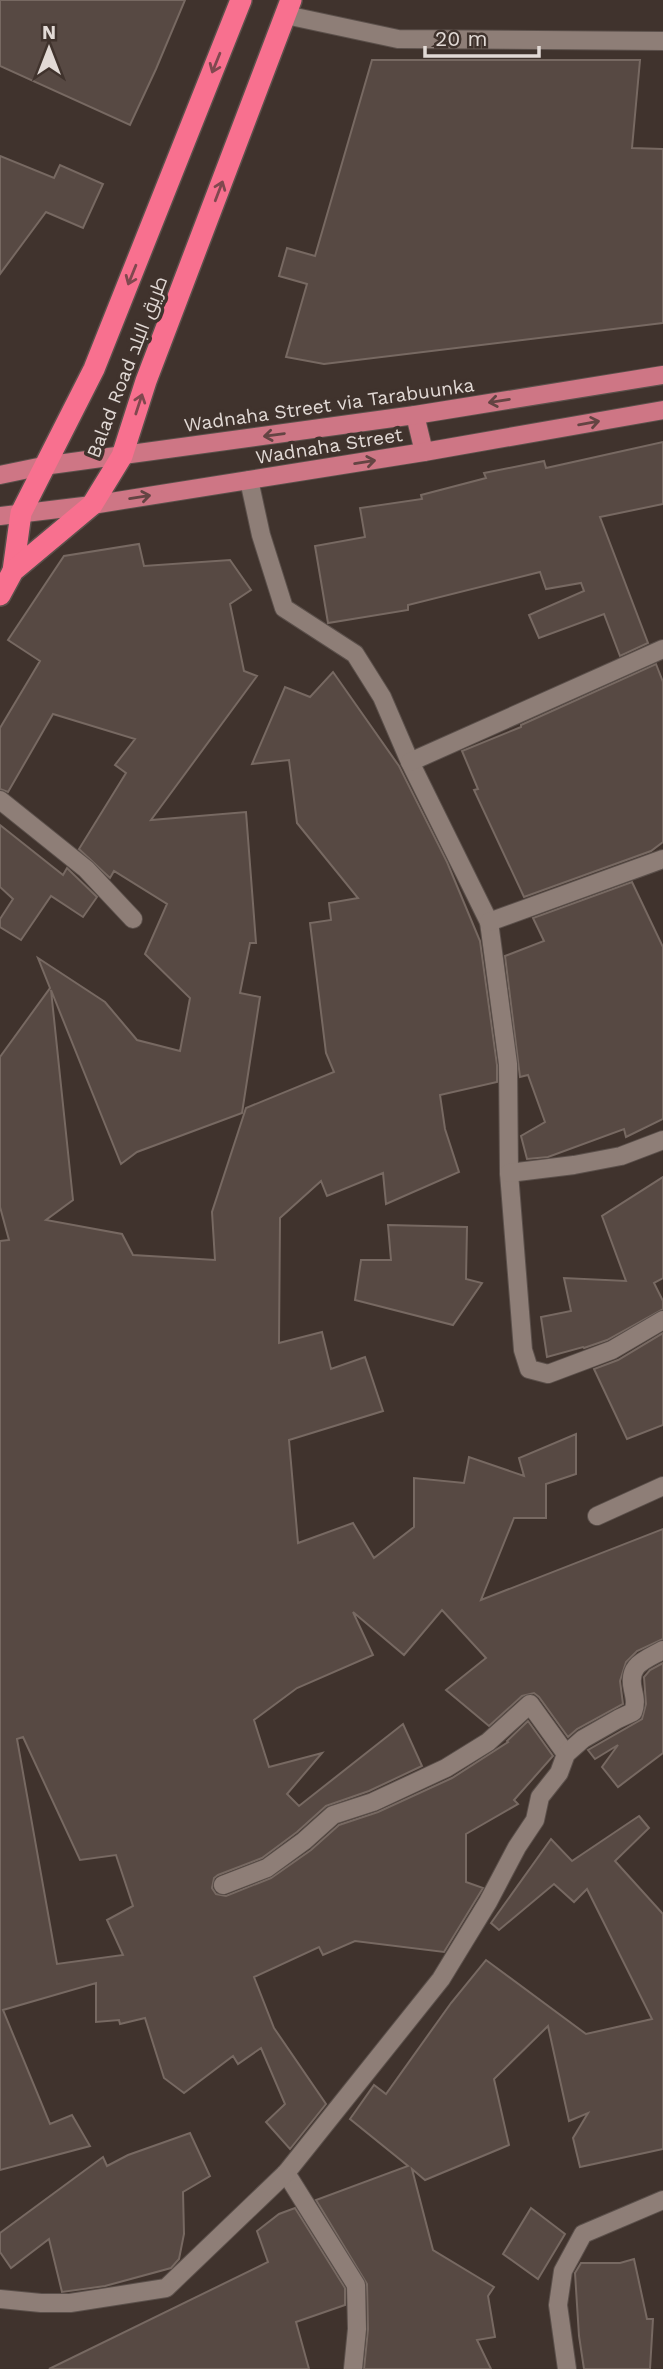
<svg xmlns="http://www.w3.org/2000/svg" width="663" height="2369" font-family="'Work Sans',Cairo,sans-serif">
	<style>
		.building { fill: #574943; stroke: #776962; stroke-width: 2; fill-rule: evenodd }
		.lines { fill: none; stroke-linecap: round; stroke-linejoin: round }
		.minor-casing { stroke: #5b504b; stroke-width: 20 }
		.major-casing { stroke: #5b504b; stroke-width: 20 }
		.highway-casing { stroke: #5b504b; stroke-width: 24 }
		.minor { stroke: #8e7e77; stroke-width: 18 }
		.major { stroke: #ce7685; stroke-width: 18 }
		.highway { stroke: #f8708f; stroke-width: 21 }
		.oneway { stroke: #80484f }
		.oneway2 { stroke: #644443 }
		.labels { text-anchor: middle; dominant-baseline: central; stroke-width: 7; stroke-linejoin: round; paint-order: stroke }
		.street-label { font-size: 19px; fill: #e2dad6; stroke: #40332d }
	</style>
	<rect width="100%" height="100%" fill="#40332d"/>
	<!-- building -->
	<g class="building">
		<path d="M0,0h185l-29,69 -26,56 -130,-59z"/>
		<path d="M372,60h268l-8,88 31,1v174l-339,41 -38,-7 21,-73 -28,-8 8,-28 28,8z"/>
		<path d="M0,156l54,22 6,-13 43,19 -20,44 -37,-16 -46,62z"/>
		<path d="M663,442v62l-63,13 48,126 -28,13 -16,-42 -65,24 -10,-23 55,-24 -3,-8 -35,6 -6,-17 -132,33v5l-80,13 -13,-77 50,-9 -5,-29 62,-9 -1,-4 65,-17 -2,-5 60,-12 2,7z"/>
		<path d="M139,544l5,22 86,-6 21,30 -21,14 14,67 13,5 -106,144 95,-8 10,131h-6l-10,50 20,4 -18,116 -105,39 -16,12 -70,-174 22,210 -27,20 76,14 11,21 82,5 -3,-48 34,-104 88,-36 -8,-19 -16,-130 21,-3 -2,-17 29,-5 -61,-75 -8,-63 -37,4 33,-77 25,10 23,-25 66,94 48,96 33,79 17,124v17l-57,13 5,34 14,43 -73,32 -3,-31 -56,23 -6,-15 -41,37 -1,125 43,-11 9,37 34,-12 18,54 -94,29 9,103 55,-20 21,35 40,-31v-49l50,5 5,-26 55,19 -5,-18 57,-24v40l-30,10v34h-32l-33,82 182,-71v110l-26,12 -11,11 -6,19 3,23 -46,25 -9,8 -29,-40 -5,-4 -12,3 -33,30 -43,-36 40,-32 -44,-48 -38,45 -51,-43 20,43 -76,33 -43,32 15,47 53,-14 -35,41 12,12 104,-82 19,42 -53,25 -43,15 -29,26 -35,26 -44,17 -4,3 -2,10 4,6 10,2 45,-18 40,-28 28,-25 39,-13 74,-34 56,-36 -1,-1 21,-20 25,35 -39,44 4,4 -52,30v48l17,6 -39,64 -89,-11 -32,14 -4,-8 -65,30 20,51 52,76 -36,45 -24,-27 19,-18 -24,-56 -23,16 -5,-8 -49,37 -20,-15 -19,-60 -25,6 -1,-4 -23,2v-39l-93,27 47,114 22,-9 18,31 -90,24v-929l9,-1 -9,-33v-150l50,-69 -12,-30 67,44 32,38 43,11 10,-53 -45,-44 22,-50 -53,-33 -4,7 -31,-29 47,-76 -11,-8 20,-26 -82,-25 -45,78 -8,-3v-61l40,-67 -32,-21 56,-84zM23,1737l57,123 36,-5 17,51 -26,14 16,35 -66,9 -40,-225z"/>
		<path d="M656,664l7,18v160l-12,9 -127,46 -50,-107 4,-1 -16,-38 59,-24v-2z"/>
		<path d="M0,825l63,50 4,-7 30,29 -14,20 -32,-21 -30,44 -21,-13v-8l13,-20 -13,-12z"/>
		<path d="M632,882l31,65v172l-37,18 -2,-8 -76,28 -21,2 -6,-23 24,-14 -17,-47 -8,2 -15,-121 39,-15 -11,-23z"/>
		<path d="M663,1177v101l-9,5 9,18v8l-56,31 -23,8 -1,-1 -36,10 -6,-40 30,-6 -7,-33 62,3 -24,-65z"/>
		<path d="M388,1225l79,2 -1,52 16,4 -29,42 -98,-25 6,-40h30z"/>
		<path d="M663,1333v92l-36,14 -33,-70 24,-9z"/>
		<path d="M663,1663v90l-45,34 -16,-20 16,-22 -23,14 -7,-9 54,-31 4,-15 -2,-27 6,-7z"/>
		<path d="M639,1816l10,12 -34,33 48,53v235l-83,18 -7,-29 15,-25 -19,8 -21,-95 -54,53 15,66 -84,35 -13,-11 21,81 61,37 -6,9 7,41 -18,3 14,29h-127l4,-40 -1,-45 -51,-84 92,-34 -58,-47 24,-34 12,9 65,-91 35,-43 100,74 66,-15 -65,-130 -13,13 -20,-18 -55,46 -8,-7 60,-84 21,22z"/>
		<path d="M190,2133l20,43 -27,16 1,42 -5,25 -8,9 -66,18 -43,6 -13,-53 -38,29 -11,-16v-19l103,-76 4,9 21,-11z"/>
		<path d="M295,2208l50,80v17l-49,17 13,47h-260l219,-107 -11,-31 22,-17z"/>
		<path d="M531,2208l34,26 -27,45 -35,-25z"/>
		<path d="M634,2259l13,60h6l-3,50h-66l-5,-33 -4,-63 6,-10h39z"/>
	</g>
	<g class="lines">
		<!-- minor casing -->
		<g class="minor-casing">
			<g id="minor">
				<path d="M286,15l112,24 265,2"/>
				<path d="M249,480l12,55 23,73 71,46 27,43 28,65 79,160 19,142 1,109 14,177 6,19 19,5 64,-24 51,-30"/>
				<path d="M410,762l253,-113"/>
				<path d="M0,800l86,69 47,50"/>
				<path d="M489,922l174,-63"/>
				<path d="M509,1173l65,-8 47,-9 42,-16"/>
				<path d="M597,1516l66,-30"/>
				<path d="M223,1885l44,-17 37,-27 29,-26 40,-13 73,-34 42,-26 42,-38 36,50"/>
				<path d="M286,2173l70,112 1,44 -4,40"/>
				<path d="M0,2299l41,4h29l96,-15 120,-115 155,-194 47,-77 29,-55 18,-27 5,-23 19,-24 7,-19 17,-15 35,-20 15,-7c3,-8 2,-13 0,-22 -6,-25 10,-29 30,-40"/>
				<path d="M567,2369l-9,-64 5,-34 20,-37 80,-34"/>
			</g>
		</g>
		<!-- major casing -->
		<g class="major-casing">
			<g id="major">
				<path d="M415,415l9,37"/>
				<path d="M0,475l43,-9 372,-51 248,-40"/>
				<path d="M0,516l92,-11 332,-53 239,-42"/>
			</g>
		</g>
		<!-- highway casing -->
		<g class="highway-casing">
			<g id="highway">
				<path d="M13,571l8,-58 73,-144 147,-369"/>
				<path d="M0,595l13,-24 79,-66 30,-49 24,-75 145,-381"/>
			</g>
		</g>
		<!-- minor -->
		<use href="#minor" class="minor"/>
		<!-- major -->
		<use href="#major" class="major"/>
		<!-- highway -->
		<use href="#highway" class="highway"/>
	</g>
	<!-- one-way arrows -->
	<defs><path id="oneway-shaft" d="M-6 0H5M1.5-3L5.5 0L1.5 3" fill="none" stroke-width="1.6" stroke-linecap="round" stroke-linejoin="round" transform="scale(1.75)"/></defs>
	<g class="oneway">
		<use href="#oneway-shaft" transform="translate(216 63) rotate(112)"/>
		<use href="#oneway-shaft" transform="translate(219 191) rotate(-69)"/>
		<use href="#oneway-shaft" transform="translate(132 275) rotate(112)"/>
		<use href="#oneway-shaft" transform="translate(139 404) rotate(-72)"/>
	</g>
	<g class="oneway2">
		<use href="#oneway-shaft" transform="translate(499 401) rotate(171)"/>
		<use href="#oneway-shaft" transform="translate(589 423) rotate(-10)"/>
		<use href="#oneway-shaft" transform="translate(274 435) rotate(172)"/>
		<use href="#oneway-shaft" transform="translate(365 462) rotate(-9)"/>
		<use href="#oneway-shaft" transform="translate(140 497) rotate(-9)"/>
	</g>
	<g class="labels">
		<!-- street labels -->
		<g class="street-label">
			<text transform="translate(127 367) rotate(-69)">Balad Road طريق البلد</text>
			<text transform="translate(329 405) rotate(-8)">Wadnaha Street via Tarabuunka</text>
			<text transform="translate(329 446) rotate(-9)">Wadnaha Street</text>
		</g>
	</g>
	<!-- north arrow -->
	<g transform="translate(49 49)" stroke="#40332d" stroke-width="5" paint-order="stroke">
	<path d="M0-5L12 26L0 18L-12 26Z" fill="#e2dad6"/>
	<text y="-10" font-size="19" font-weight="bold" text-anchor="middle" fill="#e2dad6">N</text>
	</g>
	<!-- scale -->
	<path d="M425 46v10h114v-10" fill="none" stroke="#e2dad6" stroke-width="3.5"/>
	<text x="435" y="46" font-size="21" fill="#e2dad6" stroke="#40332d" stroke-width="5" paint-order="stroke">20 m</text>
</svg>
